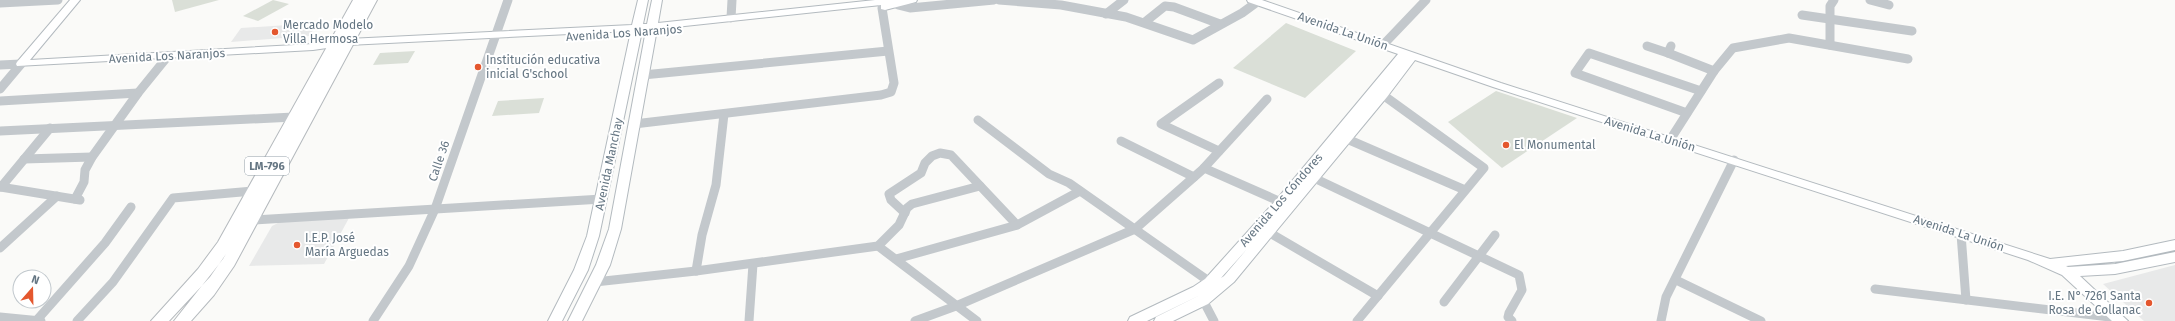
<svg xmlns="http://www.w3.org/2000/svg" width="2175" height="321" font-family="'Fira Sans',sans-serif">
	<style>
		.built { fill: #e8e9e9 }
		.green { fill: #dadfd7 }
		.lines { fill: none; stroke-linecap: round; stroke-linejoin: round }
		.secondary-casing { stroke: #b3babf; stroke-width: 2 }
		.primary-casing { stroke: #b5babe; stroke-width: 2 }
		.street { stroke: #c3c8cc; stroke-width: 9 }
		.secondary { fill: #fff; fill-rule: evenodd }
		.primary { fill: #fff; fill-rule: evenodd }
		.poi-dot { fill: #e4572e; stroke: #fff; stroke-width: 1.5 }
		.labels { text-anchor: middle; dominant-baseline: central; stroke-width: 4; stroke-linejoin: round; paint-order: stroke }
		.shield { fill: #fff; stroke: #939fa8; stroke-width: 1 }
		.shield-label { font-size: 11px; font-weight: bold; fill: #657683 }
		.poi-label { font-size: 12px; fill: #657683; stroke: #fff; text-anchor: start }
		.street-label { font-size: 12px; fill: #657683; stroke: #fff }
	</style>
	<rect width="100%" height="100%" fill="#fafaf8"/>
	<!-- built -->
	<g class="built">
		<path d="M318,23l-9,13 -78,6 10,-14z"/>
		<path d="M349,218l-25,46 -75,2 23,-40 8,-4z"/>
		<path d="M2175,265v56h-31l-41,-37z"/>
	</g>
	<!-- green -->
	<g class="green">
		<path d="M172,0h47l-44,12z"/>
		<path d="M273,0l16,4 -31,17 -15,-5z"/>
		<path d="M1286,23l70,28 -51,47 -72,-30z"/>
		<path d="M415,51l-7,12 -35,2 7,-12z"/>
		<path d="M1496,91l81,27 -75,50 -54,-46z"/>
		<path d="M544,98l-5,15 -47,3 6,-15z"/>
	</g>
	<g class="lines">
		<!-- secondary casing -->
		<g class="secondary-casing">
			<g id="secondary">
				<path d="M70,0h10l-50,60 283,-16 35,-5 284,-14 6,-25h10l-5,24h4l5,-24h10l-4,23 217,-23h42l-1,2 -31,8 -4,-1v-4l-224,24 -36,200 -11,36 -28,56h-14l28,-56 13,-36 37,-199 -4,1 -43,205 -11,34 -26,51h-14l26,-51 13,-34 44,-205 -283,14 -35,5 -296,16 -1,-2 1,-2z"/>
				<path d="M1247,0h15l239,83 549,176 73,-8 52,-11v10l-52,11 -57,5 2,1 47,-3 60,-12v10l-60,12 -35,2 48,45h-16l-50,-46 -34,-15 -535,-173 -78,-27 -28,37 -153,185 -26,22 -35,17h-19l2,-4 44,-22 -53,26h-19l2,-4 63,-30 12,-8 72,-80 121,-145 -150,-52zM1247,249l-23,27 -3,2z"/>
			</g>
		</g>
		<!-- primary casing -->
		<g class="primary-casing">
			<path id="primary" d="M353,0h12l-28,51 28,-51h12l-143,266 -20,29 -23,26h-17l49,-62 3,-5 -16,23 -41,44h-18l47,-52 20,-27z"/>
		</g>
		<!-- street -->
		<g class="street">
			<path d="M999,0l62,5 65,12 67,23 49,-27 15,-11"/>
			<path d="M1870,0l19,5"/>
			<path d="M0,3l58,-3"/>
			<path d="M898,5l12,3 84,-8"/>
			<path d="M1106,14l18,-14"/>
			<path d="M1802,15l110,16"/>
			<path d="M731,18l1,-18"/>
			<path d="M1145,22l20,-16 9,1 46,17"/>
			<path d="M1383,45l43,-45"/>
			<path d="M1830,45v-39l4,-6"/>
			<path d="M1647,46l21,7"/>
			<path d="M1671,46l-3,7 46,18"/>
			<path d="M0,65l21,-1"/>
			<path d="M643,75l245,-24"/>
			<path d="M1219,83l-58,41 58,27"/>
			<path d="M0,89l21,-25"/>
			<path d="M0,101l138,-8"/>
			<path d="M1687,113l-112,-40 14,-20 112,38"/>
			<path d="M978,120l71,54 20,9 141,99"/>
			<path d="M634,124l247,-29 10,-3 3,-9 -12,-75"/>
			<path d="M0,131l294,-14"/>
			<path d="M1347,139l118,51"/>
			<path d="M1670,140l44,-69 19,-23 56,-10 119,21"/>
			<path d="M1121,141l73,36"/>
			<path d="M24,159l68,-2"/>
			<path d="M1204,168l77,34"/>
			<path d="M1314,178l205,97 3,15 -13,23 -1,4 4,4"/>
			<path d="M0,187l80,13"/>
			<path d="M1,187l49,-59"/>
			<path d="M75,199l9,-17 1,-12 7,-13 46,-64 30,-37"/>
			<path d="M905,213l-14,-13 -2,-6 32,-21 4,-10 7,-7 8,-3 11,2 66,70"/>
			<path d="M253,220l349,-21"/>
			<path d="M1263,229l115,67"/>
			<path d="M1961,234l5,66"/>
			<path d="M878,246l99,75"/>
			<path d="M0,248l57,-52"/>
			<path d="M896,259l121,-34 63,-34"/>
			<path d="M696,271l6,-36 14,-50 8,-71"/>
			<path d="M1676,280l85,41"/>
			<path d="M595,282l101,-11 182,-25 21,-21 8,-17 5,-4 68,-18"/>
			<path d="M1875,289l243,29"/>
			<path d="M1203,300l11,21"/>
			<path d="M1444,302l51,-67"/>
			<path d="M0,317l41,4"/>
			<path d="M36,321l69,-78 26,-36"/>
			<path d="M77,321l36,-39 60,-84 80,-7"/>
			<path d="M373,321l36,-55 26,-57 73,-209"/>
			<path d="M749,321l4,-57"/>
			<path d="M915,321l41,-15 179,-77 67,-59 65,-71"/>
			<path d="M1357,321l127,-153 -101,-73"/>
			<path d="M1661,321l5,-24 68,-137"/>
		</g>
		<!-- secondary -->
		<use href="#secondary" class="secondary"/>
		<!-- primary -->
		<use href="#primary" class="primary"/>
	</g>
	<!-- markers -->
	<g class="poi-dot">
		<circle cx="275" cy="32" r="4"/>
		<circle cx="478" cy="67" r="4"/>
		<circle cx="1506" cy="145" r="4"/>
		<circle cx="297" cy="245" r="4"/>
		<circle cx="2149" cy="303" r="4"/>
	</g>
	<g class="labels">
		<!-- shield labels -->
		<rect class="shield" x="245" y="157" width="44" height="18" rx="3"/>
		<g class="shield-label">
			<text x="267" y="166">LM-796</text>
		</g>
		<!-- poi labels -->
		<g class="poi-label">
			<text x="283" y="25">Mercado Modelo<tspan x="283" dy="14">Villa Hermosa</tspan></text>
			<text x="486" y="60">Institución educativa<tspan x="486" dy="14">inicial G'school</tspan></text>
			<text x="1514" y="145">El Monumental</text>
			<text x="305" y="238">I.E.P. José<tspan x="305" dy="14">María Arguedas</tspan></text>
			<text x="2141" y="296" text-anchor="end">I.E. N° 7261 Santa<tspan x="2141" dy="14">Rosa de Collanac</tspan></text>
		</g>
		<!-- street labels -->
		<g class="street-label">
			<text transform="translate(1343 31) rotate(19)">Avenida La Unión</text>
			<text transform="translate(624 33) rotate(-4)">Avenida Los Naranjos</text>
			<text transform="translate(167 56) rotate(-3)">Avenida Los Naranjos</text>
			<text transform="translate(1650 134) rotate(17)">Avenida La Unión</text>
			<text transform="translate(439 161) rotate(-71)">Calle 36</text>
			<text transform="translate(609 164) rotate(-78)">Avenida Manchay</text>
			<text transform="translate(1281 200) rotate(-49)">Avenida Los Cóndores</text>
			<text transform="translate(1959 233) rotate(18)">Avenida La Unión</text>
		</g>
	</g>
	<!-- north arrow -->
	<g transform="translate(32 289) rotate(20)"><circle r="19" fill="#ffffff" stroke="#c1c8cd"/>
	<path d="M0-3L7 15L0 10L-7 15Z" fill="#e4572e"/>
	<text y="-6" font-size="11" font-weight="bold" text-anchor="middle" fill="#657683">N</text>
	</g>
</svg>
